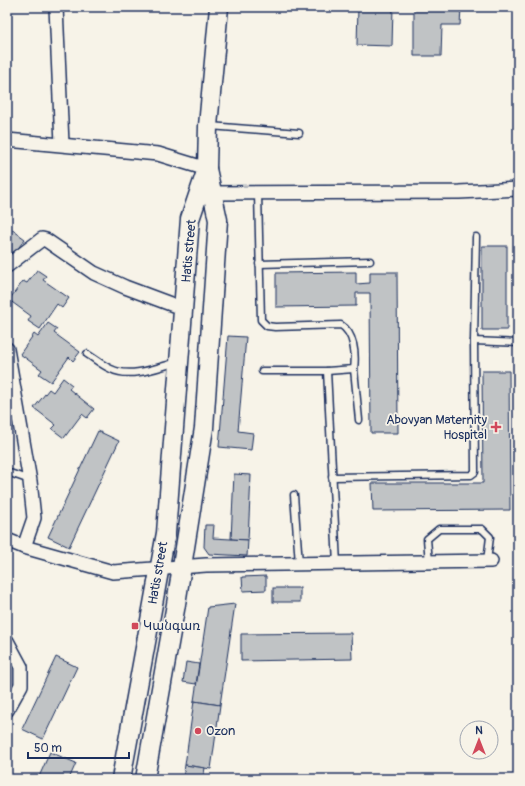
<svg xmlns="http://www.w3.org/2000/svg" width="525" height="786" font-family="Pangolin,'Noto Sans Armenian',sans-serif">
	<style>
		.building { fill: #c0c3c5; stroke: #1b2f5e }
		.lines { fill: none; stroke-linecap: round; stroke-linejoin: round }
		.service-casing { stroke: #1b2f5e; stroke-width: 9 }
		.minor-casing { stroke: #1b2f5e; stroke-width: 16 }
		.secondary-casing { stroke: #1b2f5e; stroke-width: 21 }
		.service { stroke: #f7f3e8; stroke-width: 6 }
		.minor { stroke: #f7f3e8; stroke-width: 13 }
		.secondary { stroke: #f7f3e8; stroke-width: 18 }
		.poi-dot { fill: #d1495b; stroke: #f7f3e8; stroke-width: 1.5 }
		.labels { text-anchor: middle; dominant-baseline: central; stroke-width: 3.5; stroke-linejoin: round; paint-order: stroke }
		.street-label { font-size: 13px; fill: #1b2f5e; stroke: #f7f3e8 }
		.poi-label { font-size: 13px; fill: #1b2f5e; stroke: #f7f3e8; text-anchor: start }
	</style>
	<rect width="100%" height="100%" fill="#f7f3e8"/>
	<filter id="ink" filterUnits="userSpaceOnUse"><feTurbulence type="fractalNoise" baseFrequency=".025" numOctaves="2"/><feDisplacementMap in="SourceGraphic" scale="8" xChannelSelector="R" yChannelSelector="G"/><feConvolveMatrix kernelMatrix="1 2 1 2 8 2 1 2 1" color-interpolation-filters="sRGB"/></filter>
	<g filter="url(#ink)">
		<!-- building -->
		<g class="building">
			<path d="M358,7h35l-1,39 -35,-1z"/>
			<path d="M414,7h47l-1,18h-18l-1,31h-27z"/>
			<path d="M7,226l18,13 -17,23 -1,-1z"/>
			<rect x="482" y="246" width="25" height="84"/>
			<path d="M37,270l9,6 -3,4 26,18 -7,10 -5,-4 -17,25 -12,-8 3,-5 -22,-16 14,-19 4,2z"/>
			<path d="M356,272v12l14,-1v-11h27l1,161h-27l-1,-140h-14v13l-80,1v-34z"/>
			<path d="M48,323l9,6 -3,4 26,19 -7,9 -4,-4 -18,25 -12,-8 3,-4 -22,-16 14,-20 4,3z"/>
			<path d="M228,336l18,1 -8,94 15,2 -2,17 -32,-3z"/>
			<path d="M482,371h27l1,139 -137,1 -1,-28h111z"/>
			<path d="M63,378l9,7 -3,4 25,20 -7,9 -5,-4 -18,24 -12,-9 4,-4 -22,-17 15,-19 4,3z"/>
			<path d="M98,431l21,10 -50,106 -21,-10z"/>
			<path d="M234,474l17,1 -3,65 -17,-1z"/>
			<path d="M205,525h9l-1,13 35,2 -1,16 -38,-2 -5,-7z"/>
			<path d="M266,576v14l-23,1 -1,-14z"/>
			<rect x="273" y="588" width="27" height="14"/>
			<path d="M235,604l-15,101 -26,-4 14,-94z"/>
			<path d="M351,633l1,26 -111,2v-27z"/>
			<path d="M56,657l21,10 -34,72 -21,-10z"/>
			<path d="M186,662l13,2 -3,20 -13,-2z"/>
			<path d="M194,701l26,4 -9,64 -26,-4z"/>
			<path d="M50,752l26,11 -7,16h-31z"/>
			<path d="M185,765l20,3 -2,11h-20z"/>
		</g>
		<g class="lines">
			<!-- service casing -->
			<g class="service-casing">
				<g id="service">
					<path d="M210,126l89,7"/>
					<path d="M258,193l3,127 6,6 8,1 66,-2c13,8 15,29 13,44l-27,2h-65"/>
					<path d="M259,264l111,-3"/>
					<path d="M474,341l44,2"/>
					<path d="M87,354c8,5 15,11 24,15 20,10 47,-2 67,-7"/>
					<path d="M354,369l5,51"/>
					<path d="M327,371l10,193"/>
					<path d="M7,472l23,8"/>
					<path d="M332,477l139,-2 4,-3 -1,-131 2,-104"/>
					<path d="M294,495l5,69"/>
					<path d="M429,562l-2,-23 12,-10h43l8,8 -3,24"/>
				</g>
			</g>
			<!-- minor casing -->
			<g class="minor-casing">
				<g id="minor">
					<path d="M56,7l6,137"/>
					<path d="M7,140l151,14 49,15"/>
					<path d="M205,193l254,-1 59,-3"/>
					<path d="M7,266l35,-27 4,1 48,33 31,14 59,22"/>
					<path d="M7,349l23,132 4,37 -10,29"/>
					<path d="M7,540l17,7 89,25 93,-7 285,-4"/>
					<path d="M7,641l14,26v18l-14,25"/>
				</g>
			</g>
			<!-- secondary casing -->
			<g class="secondary-casing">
				<g id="secondary">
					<path d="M121,779l45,-246 24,-314 17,-50"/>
					<path d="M145,779l31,-175 28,-176 14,-208 -11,-51 1,-43 11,-119"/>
				</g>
			</g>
			<!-- service -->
			<use href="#service" class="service"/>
			<!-- minor -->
			<use href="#minor" class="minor"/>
			<!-- secondary -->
			<use href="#secondary" class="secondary"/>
		</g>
	</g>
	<!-- markers -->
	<g class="poi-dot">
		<path d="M494 421h4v4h4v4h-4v4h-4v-4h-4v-4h4z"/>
		<rect x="131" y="622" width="8" height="8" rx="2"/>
		<circle cx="198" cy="731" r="4"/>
	</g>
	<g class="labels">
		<!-- street labels -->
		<g class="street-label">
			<text transform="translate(189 251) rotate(-85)">Hatis street</text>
			<text transform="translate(158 573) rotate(-80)">Hatis street</text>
		</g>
		<!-- poi labels -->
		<g class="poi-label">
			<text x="487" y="420" text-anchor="end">Abovyan Maternity<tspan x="487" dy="15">Hospital</tspan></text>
			<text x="143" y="626">Կանգառ</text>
			<text x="206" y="731">Ozon</text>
		</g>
	</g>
	<!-- margin -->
	<rect width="525" height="786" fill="none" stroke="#f7f3e8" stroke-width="24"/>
	<rect x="12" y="12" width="501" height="762" fill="none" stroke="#1b2f5e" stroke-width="1.5" filter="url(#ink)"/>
	<!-- north arrow -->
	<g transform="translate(479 740)"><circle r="19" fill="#f7f3e8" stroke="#9fa5b1"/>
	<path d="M0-3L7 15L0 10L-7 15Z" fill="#d1495b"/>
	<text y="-6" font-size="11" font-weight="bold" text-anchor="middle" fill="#1b2f5e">N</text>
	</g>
	<!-- scale -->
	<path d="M28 752v6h101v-6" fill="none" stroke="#1b2f5e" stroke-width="2"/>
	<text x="34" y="752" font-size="12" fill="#1b2f5e" stroke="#f7f3e8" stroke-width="3" paint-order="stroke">50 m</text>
</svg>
